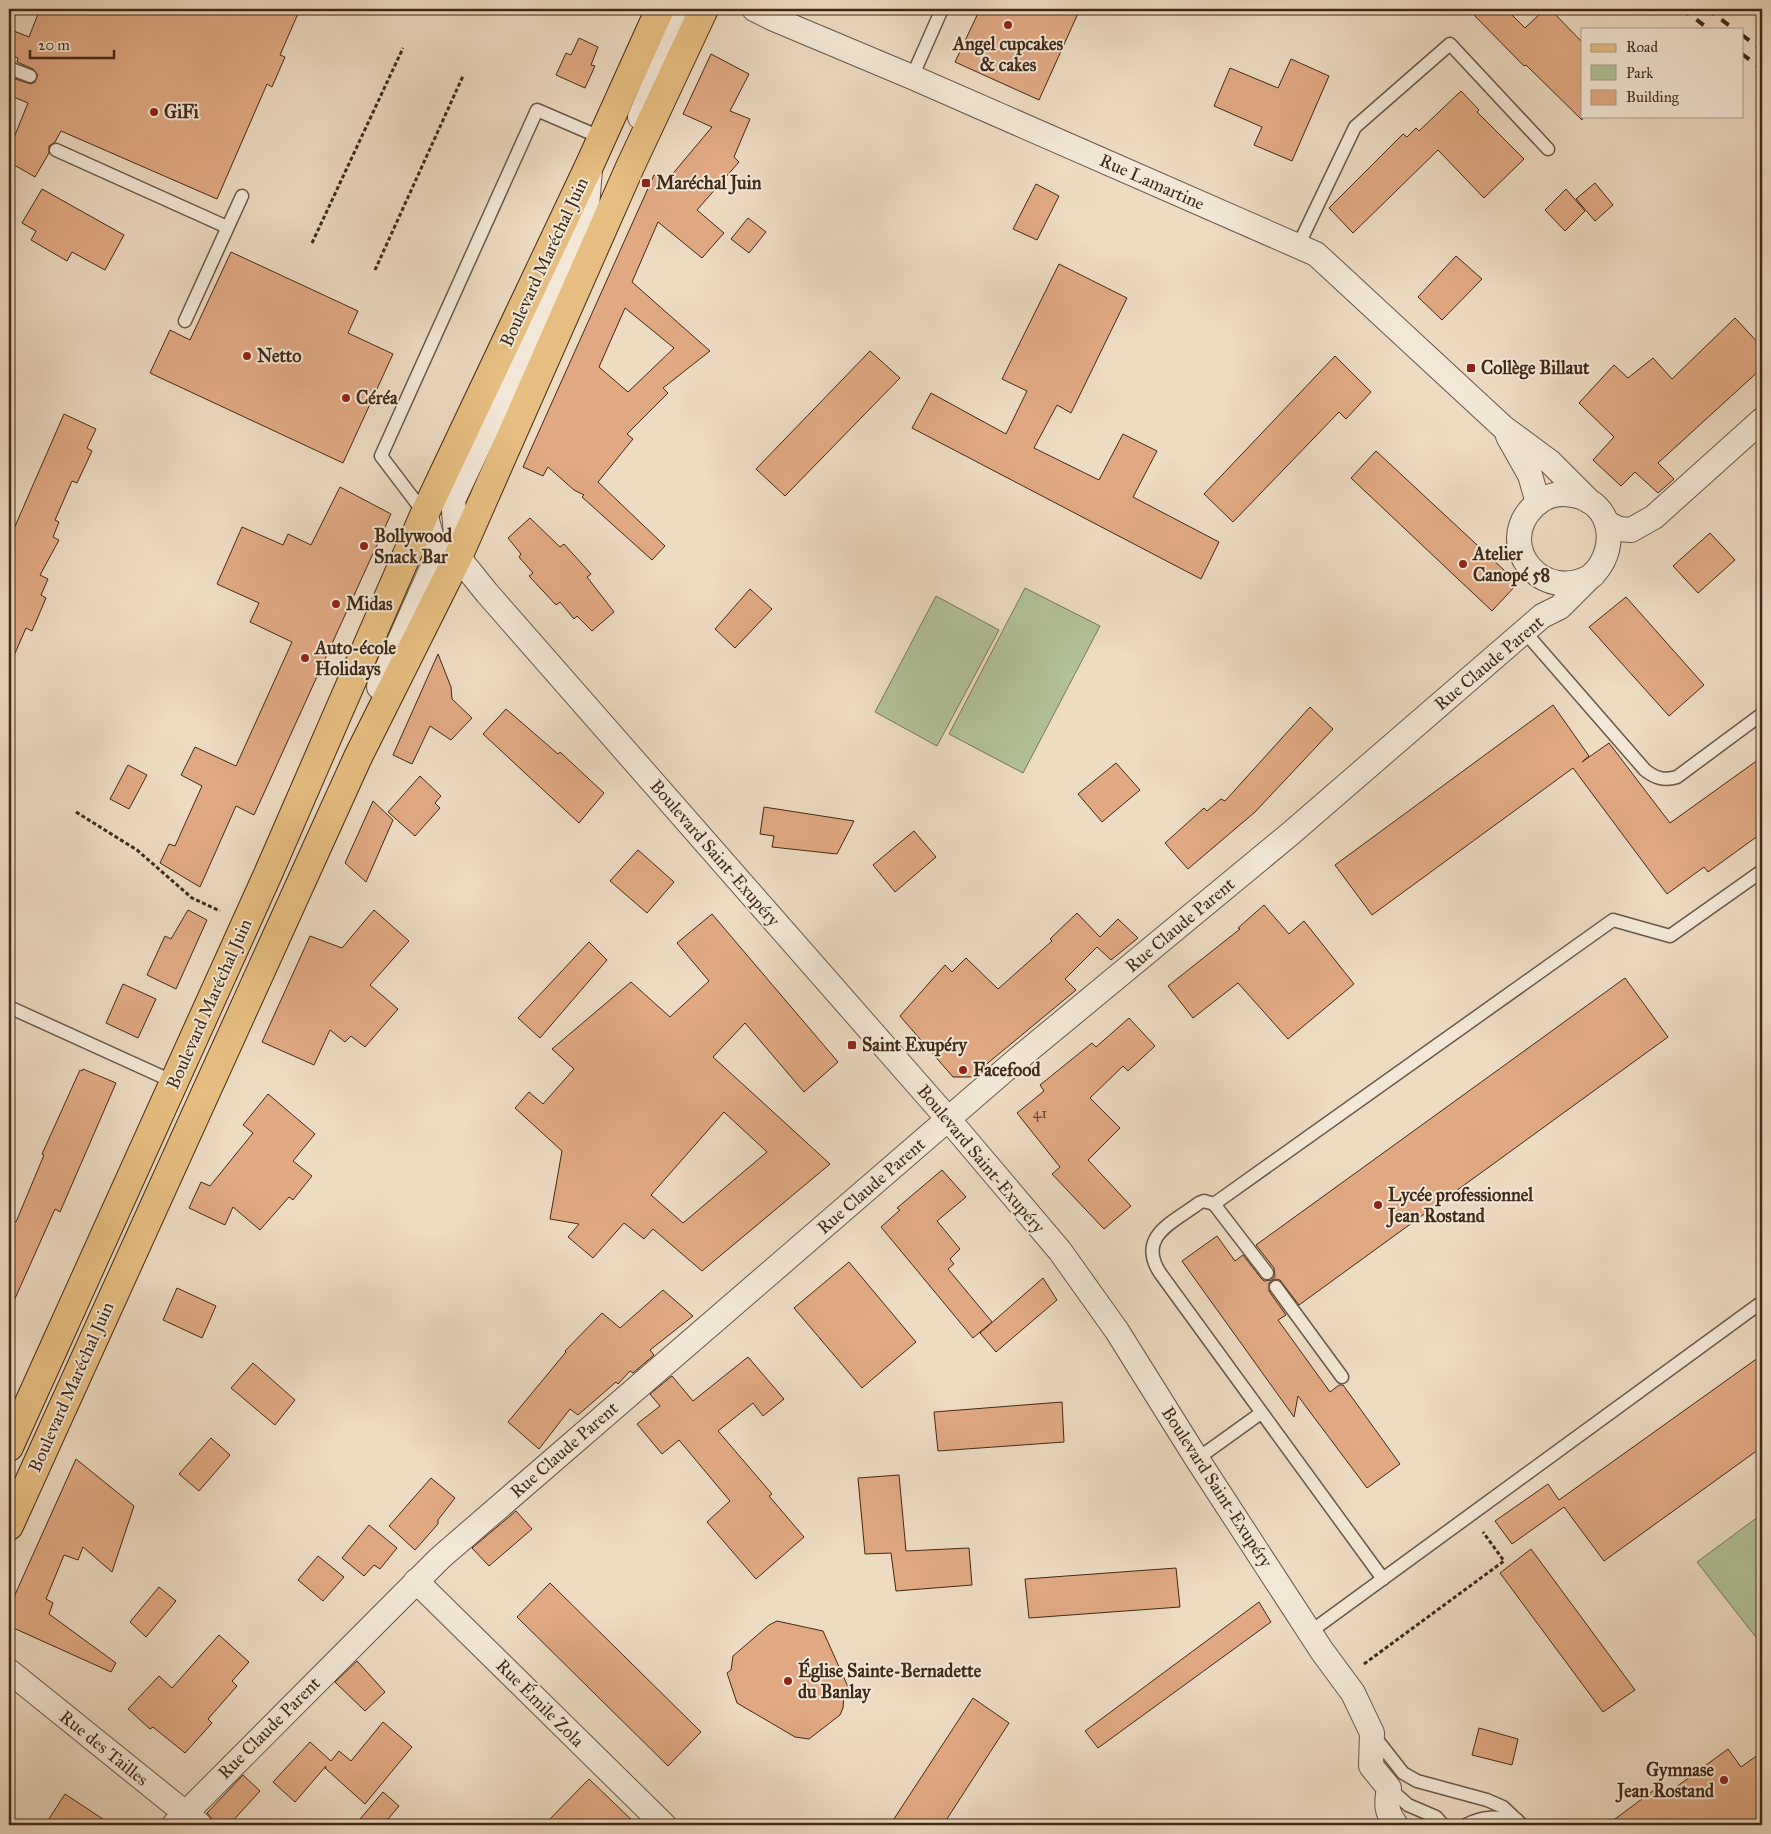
<svg xmlns="http://www.w3.org/2000/svg" width="1771" height="1834" font-family="'IM FELL Great Primer',serif">
	<style>
		.green { fill: #b2c198; stroke: #7a7558 }
		.building { fill: #e0a984; stroke: #412917; fill-rule: evenodd }
		.lines { fill: none; stroke-linecap: round; stroke-linejoin: round }
		.lane-casing { stroke: #6c5642; stroke-width: 15 }
		.street-casing { stroke: #6c5642; stroke-width: 26 }
		.primary-casing { stroke: #412917; stroke-width: 30 }
		.path { stroke: #412917; stroke-width: 3; stroke-dasharray: 4 2.5; stroke-linecap: butt }
		.lane { stroke: #f3e8d7; stroke-width: 12 }
		.street { stroke: #f3e8d7; stroke-width: 24 }
		.primary { stroke: #e6be81; stroke-width: 28 }
		.rail { stroke: #412917; stroke-width: 4; stroke-dasharray: 9 9; stroke-linecap: butt }
		.poi-dot { fill: #8f2418; stroke: #f3e8d7; stroke-width: 2 }
		.labels { text-anchor: middle; dominant-baseline: central; stroke-width: 4; stroke-linejoin: round; paint-order: stroke }
		.number-label { font-size: 15px; fill: #694932 }
		.poi-label { font-size: 18px; font-weight: bold; fill: #412917; stroke: #f3e8d7; text-anchor: start }
		.street-label { font-size: 18px; fill: #412917; stroke: #f3e8d7 }
	</style>
	<rect width="100%" height="100%" fill="#eddbc2"/>
	<filter id="stains"><feTurbulence type="fractalNoise" baseFrequency=".004" numOctaves="4"/><feColorMatrix values="0 0 0 0 .2 0 0 0 0 .09 0 0 0 0 .02 0 0 0 .5 -.17"/></filter>
	<radialGradient id="worn" r=".72"><stop offset=".6" stop-color="#630" stop-opacity="0"/><stop offset="1" stop-color="#630" stop-opacity=".3"/></radialGradient>
	<!-- green -->
	<g class="green">
		<path d="M1025,588l75,38 -77,147 -74,-39z"/>
		<path d="M936,596l63,34 -62,116 -62,-34z"/>
		<path d="M1762,1514v131l-65,-83z"/>
	</g>
	<!-- building -->
	<g class="building">
		<path d="M40,9h260l-20,46 5,2 -13,30 -5,-3 -50,115 -156,-68 -6,11 -6,4v7l-14,24 -26,-15v-12l19,-47 -19,-8v-9l3,-8 19,6 4,-2 3,-7 -5,-6 -16,-7 1,-4 -9,-4v-25l20,8z"/>
		<path d="M980,9h100l-41,91 -84,-38z"/>
		<path d="M1468,9h38l19,19 20,-19h5l32,33v78l-56,-55 -2,1z"/>
		<path d="M579,38l19,9 -7,18 4,1 -10,22 -29,-13 10,-22 5,2z"/>
		<path d="M711,54l38,20 -19,37 20,8 -16,38 5,5 -42,48 27,23 -22,25 -44,-36 -26,60 78,69 -47,37 5,5 -41,41 6,5 -35,43 67,64 -13,14 -70,-63 2,-2 -10,-5 -26,-23 -5,9 -20,-9 131,-292 11,8 47,-56 -29,-13zM625,308l49,40 -46,44 -29,-25z"/>
		<path d="M1291,59l38,17 -37,85 -38,-16 8,-18 -48,-21 16,-38 48,20z"/>
		<path d="M1461,91l18,19 -2,2 47,47 -40,39 -46,-48 -85,83 -24,-25 74,-74 4,3 9,-9 3,3z"/>
		<path d="M1595,183l18,22 -18,16 -19,-22z"/>
		<path d="M1036,184l23,12 -22,44 -24,-11z"/>
		<path d="M42,189l82,46 -19,35 -33,-18 -5,9 -36,-21 5,-9 -14,-8z"/>
		<path d="M1566,189l19,22 -20,20 -20,-21z"/>
		<path d="M748,218l18,14 -17,21 -18,-14z"/>
		<path d="M231,252l127,59 -10,22 45,21 -50,109 -193,-90 20,-43 20,10z"/>
		<path d="M1456,256l26,23 -40,41 -24,-23z"/>
		<path d="M1059,264l68,34 -56,115 -14,-8 -23,43 65,32 24,-46 34,17 -24,46 86,45 -18,37 -289,-151 19,-35 75,41 21,-43 -25,-12z"/>
		<path d="M1735,318l27,29v21l-104,95 16,16 -16,14 -23,-21 -14,14 -28,-26 21,-23 -35,-34 35,-38 14,13 25,-20 19,21z"/>
		<path d="M870,351l30,27 -115,118 -29,-27z"/>
		<path d="M1335,356l36,36 -25,27 -7,-7 -106,110 -29,-28z"/>
		<path d="M64,414l32,15 -9,19 5,3 -15,32 -5,-2 -17,39 4,2 -6,15 6,3 -19,35 8,4 -7,16 5,3 -14,33 -6,-3 -17,39v-127z"/>
		<path d="M1376,451l142,132 -26,28 -141,-133z"/>
		<path d="M340,487l51,27 -137,301 -18,-9 -36,81 -40,-24 9,-19 6,2 27,-60 -21,-11 14,-28 41,19 56,-124 -42,-20 9,-19 -42,-19 25,-57 41,18 5,-11 23,11z"/>
		<path d="M530,518l30,29 4,-3 27,30 -4,3 27,35 -22,19 -15,-15 -3,3 -14,-17 -4,3 -27,-29 4,-3 -14,-16 2,-3 -13,-16z"/>
		<path d="M1710,533l25,27 -37,33 -25,-27z"/>
		<path d="M750,589l22,20 -37,39 -20,-19z"/>
		<path d="M1626,597l78,88 -35,31 -80,-89z"/>
		<path d="M438,654l13,33 1,12 20,19 -21,22 -21,-14 -18,38 -19,-9z"/>
		<path d="M1553,705l36,51 -7,6 27,-19 61,80 92,-66v76l-54,39 -4,-5 -37,27 -94,-126 -201,147 -37,-50z"/>
		<path d="M1310,707l23,22 -78,83 -67,57 -23,-26 39,-35 3,3 14,-12 4,2z"/>
		<path d="M506,709l52,45 2,-2 44,41 -25,30 -96,-89z"/>
		<path d="M1116,763l24,27 -38,32 -24,-28z"/>
		<path d="M128,765l19,10 -18,34 -19,-10z"/>
		<path d="M420,776l21,20 -6,7 5,5 -25,28 -27,-24z"/>
		<path d="M373,801l20,19 -27,62 -21,-19z"/>
		<path d="M764,807l90,14 -17,33 -65,-7 2,-11 -14,-2z"/>
		<path d="M914,831l22,26 -41,35 -22,-27z"/>
		<path d="M638,850l36,32 -27,31 -37,-32z"/>
		<path d="M1264,905l25,29 15,-13 50,63 -66,55 -50,-56 -45,35 -25,-32 72,-57 -2,-1z"/>
		<path d="M188,910l19,10 -31,69 -29,-14 18,-39 6,3z"/>
		<path d="M374,910l35,31 -39,44 28,24 -33,38 -14,-11 -6,6 -15,-12 -16,35 -52,-23 48,-106 32,12z"/>
		<path d="M1077,913l23,24 18,-18 20,19 -27,22 -14,-13 -32,32 11,11 -105,87h-18l-53,-61 45,-51 7,7 14,-14 32,31 54,-48 -2,-2z"/>
		<path d="M712,914l126,148 -34,30 -59,-69 -32,34 117,107 -128,107 -49,-42 -9,10 -20,-16 -31,35 -25,-21 11,-13 -29,-5 12,-68 -47,-43 14,-16 14,12 31,-35 -22,-20 79,-67 39,35 39,-36 -32,-38zM724,1112l43,40 -84,71 -32,-28z"/>
		<path d="M589,942l18,18 -67,78 -22,-20z"/>
		<path d="M1625,978l43,59 -369,268 -19,-25 -5,-1 -6,4v8l17,24 -8,5 52,72 9,-7h4l57,79 -33,24 -69,-92 -4,21 -112,-156 35,-25 18,25 8,-6 18,23 3,3 8,-1 3,-4 -1,-8 -18,-23z"/>
		<path d="M123,984l33,15 -18,39 -32,-15z"/>
		<path d="M1129,1018l26,28 -27,25 -5,-5 -33,32 30,30 -32,32 43,46 -27,23 -52,-55 8,-7 -43,-54 27,-22 -4,-6 52,-42 4,4z"/>
		<path d="M83,1069l33,14 -56,129 -5,-3 -46,103v-92l7,2 28,-67 -2,-1 38,-84 2,1z"/>
		<path d="M268,1094l47,40 -22,27 19,15 -19,24 -4,-3 -29,33 -27,-23 -8,18 -36,-17 12,-26 9,4 43,-53 -10,-8z"/>
		<path d="M942,1170l24,27 -29,24 23,28 -10,10 4,5 -6,5 44,53 -19,16 -92,-111 19,-17 -3,-2z"/>
		<path d="M849,1262l67,80 -54,46 -68,-80z"/>
		<path d="M1043,1278l14,22 -61,52 -16,-19z"/>
		<path d="M177,1288l39,18 -14,32 -39,-18z"/>
		<path d="M663,1290l30,26 -43,34 4,5 -21,18 -3,-2 -12,13 -2,-2 -38,33 -8,-6 -31,40 -31,-27 58,-70 -1,-1 37,-38 18,15z"/>
		<path d="M1762,1355v92l-158,114 -40,-54 -52,37 -17,-23 53,-37 11,16z"/>
		<path d="M748,1357l36,42 -21,17 -10,-13 -35,28 54,63 -3,2 35,41 -48,42 -49,-57 23,-21 -51,-61 -17,14 -25,-30 23,-18 -10,-12 22,-18 21,25z"/>
		<path d="M253,1363l42,37 -20,25 -44,-37z"/>
		<path d="M1062,1402l2,40 -126,9 -4,-39z"/>
		<path d="M211,1438l19,17 -31,36 -20,-17z"/>
		<path d="M76,1459l58,47 -22,66 -29,-25 -5,13 -14,-5 -18,44 7,4 -4,11 67,49 -5,9 -102,-46v-18z"/>
		<path d="M899,1475l7,76 63,-3 3,37 -76,6 -5,-38 -26,1 -7,-76z"/>
		<path d="M431,1478l24,20 -17,22v4l-23,26 -26,-24z"/>
		<path d="M516,1511l16,18 -43,37 -17,-18z"/>
		<path d="M369,1525l28,23 -17,21 -6,-4 -10,11 -22,-18z"/>
		<path d="M1531,1549l104,141 -32,22 -103,-139z"/>
		<path d="M318,1556l26,21 -21,24 -25,-21z"/>
		<path d="M1176,1568l4,39 -151,11 -4,-39z"/>
		<path d="M550,1583l151,149 -33,34 -151,-149z"/>
		<path d="M159,1587l17,14 -30,36 -16,-15z"/>
		<path d="M1259,1602l12,20 -173,126 -13,-17z"/>
		<path d="M777,1621l46,10 26,58 -5,4 -1,15 -3,7 -31,24 -14,-2 -58,-34 -10,-30 4,-3 2,-14 36,-31z"/>
		<path d="M219,1635l30,27 -17,19 5,5 -29,33 4,4 -27,30 -32,-26 -3,2 -22,-20 31,-33 13,12z"/>
		<path d="M357,1661l28,31 -20,19 -30,-29z"/>
		<path d="M973,1698l36,25 -66,102h-53z"/>
		<path d="M383,1722l29,25 -47,57 -40,-36 1,-2 -31,36 -22,-20 37,-40 21,19 8,-10 12,10z"/>
		<path d="M1479,1728l39,11 -6,26 -40,-10z"/>
		<path d="M1728,1749l13,18 21,-15v73h-155l55,-41 6,9z"/>
		<path d="M243,1775l17,16 -31,34h-12l-10,-12z"/>
		<path d="M589,1779l48,46h-93z"/>
		<path d="M383,1792l16,14 -16,19h-28z"/>
		<path d="M65,1794l47,31h-67z"/>
	</g>
	<g class="lines">
		<!-- lane casing -->
		<g class="lane-casing">
			<g id="lane">
				<path d="M9,68l21,8"/>
				<path d="M912,77l30,-68"/>
				<path d="M56,150l171,77"/>
				<path d="M1298,246l57,-119 95,-83 98,105"/>
				<path d="M185,321l57,-125"/>
				<path d="M425,514l-44,-58 156,-346 65,28"/>
				<path d="M1524,631l121,139c10,8 19,11 32,7l85,-63"/>
				<path d="M9,1007l165,75"/>
				<path d="M1214,1204l53,69"/>
				<path d="M1276,1287l66,90"/>
				<path d="M1197,1459l64,-46"/>
				<path d="M1383,1579l-223,-306c-24,-37 14,-51 39,-70l5,-2 10,3 399,-284 57,16 92,-65"/>
				<path d="M1310,1632l452,-330"/>
				<path d="M1374,1736l29,37 14,8 70,19 16,7 19,18"/>
				<path d="M1389,1788l19,17 28,12 7,8"/>
				<path d="M1466,1825c17,-10 32,-8 51,-5"/>
			</g>
		</g>
		<!-- street casing -->
		<g class="street-casing">
			<g id="street">
				<path d="M754,9l20,10 138,58 404,177 188,174 46,34 39,39"/>
				<path d="M640,117l46,-108"/>
				<path d="M1508,436l22,39 8,28"/>
				<path d="M1607,523l12,6 12,1 23,-13 108,-97"/>
				<path d="M458,557l29,36 462,527 111,131 57,80 80,128 125,192 31,42 19,40 -1,33 18,22c-3,17 -3,24 7,37"/>
				<path d="M458,557l-5,-57 133,-280 4,-51"/>
				<path d="M379,687l58,-130 -12,-44"/>
				<path d="M416,1581l248,244"/>
				<path d="M9,1671l191,154"/>
				<path d="M174,1825l266,-267 573,-495 277,-229 252,-218 18,-9 37,-37c20,-25 15,-65 -20,-74 -15,-4 -31,-2 -43,10 -41,40 10,100 59,69"/>
			</g>
		</g>
		<!-- primary casing -->
		<g class="primary-casing">
			<g id="primary">
				<path d="M9,1447l259,-573 157,-361 165,-349 70,-155"/>
				<path d="M9,1526l349,-769 100,-200 172,-390 74,-158"/>
			</g>
		</g>
		<!-- path -->
		<g class="path">
			<path d="M312,243l91,-195"/>
			<path d="M375,270l88,-194"/>
			<path d="M76,812l61,38 55,48 28,13"/>
			<path d="M1364,1664l140,-103 -21,-29"/>
		</g>
		<!-- lane -->
		<use href="#lane" class="lane"/>
		<!-- street -->
		<use href="#street" class="street"/>
		<!-- primary -->
		<use href="#primary" class="primary"/>
		<!-- rail -->
		<g class="rail">
			<path d="M1682,9l27,20"/>
			<path d="M1707,9l27,20"/>
			<path d="M1742,35l20,15"/>
			<path d="M1742,54l20,15"/>
		</g>
	</g>
	<!-- markers -->
	<g class="poi-dot">
		<circle cx="1008" cy="25" r="5"/>
		<circle cx="154" cy="112" r="5"/>
		<rect x="641" y="178" width="10" height="10" rx="2.5"/>
		<circle cx="247" cy="356" r="5"/>
		<rect x="1466" y="363" width="10" height="10" rx="2.5"/>
		<circle cx="346" cy="398" r="5"/>
		<circle cx="364" cy="546" r="5"/>
		<circle cx="1463" cy="564" r="5"/>
		<circle cx="336" cy="604" r="5"/>
		<circle cx="305" cy="658" r="5"/>
		<rect x="847" y="1040" width="10" height="10" rx="2.5"/>
		<circle cx="963" cy="1070" r="5"/>
		<circle cx="1378" cy="1205" r="5"/>
		<circle cx="788" cy="1681" r="5"/>
		<circle cx="1724" cy="1780" r="5"/>
	</g>
	<g class="labels">
		<!-- number labels -->
		<g class="number-label">
			<text x="1040" y="1113">41</text>
		</g>
		<!-- poi labels -->
		<g class="poi-label">
			<text x="1008" y="44" text-anchor="middle">Angel cupcakes<tspan x="1008" dy="21">&amp; cakes</tspan></text>
			<text x="164" y="112">GiFi</text>
			<text x="656" y="183">Maréchal Juin</text>
			<text x="257" y="356">Netto</text>
			<text x="1481" y="368">Collège Billaut</text>
			<text x="356" y="398">Céréa</text>
			<text x="374" y="536">Bollywood<tspan x="374" dy="21">Snack Bar</tspan></text>
			<text x="1473" y="554">Atelier<tspan x="1473" dy="21">Canopé 58</tspan></text>
			<text x="346" y="604">Midas</text>
			<text x="315" y="648">Auto-école<tspan x="315" dy="21">Holidays</tspan></text>
			<text x="862" y="1045">Saint Exupéry</text>
			<text x="973" y="1070">Facefood</text>
			<text x="1388" y="1195">Lycée professionnel<tspan x="1388" dy="21">Jean Rostand</tspan></text>
			<text x="798" y="1671">Église Sainte-Bernadette<tspan x="798" dy="21">du Banlay</tspan></text>
			<text x="1714" y="1770" text-anchor="end">Gymnase<tspan x="1714" dy="21">Jean Rostand</tspan></text>
		</g>
		<!-- street labels -->
		<g class="street-label">
			<text transform="translate(1152 182) rotate(24)">Rue Lamartine</text>
			<text transform="translate(544 262) rotate(-65)">Boulevard Maréchal Juin</text>
			<text transform="translate(1489 663) rotate(-40)">Rue Claude Parent</text>
			<text transform="translate(715 853) rotate(49)">Boulevard Saint-Exupéry</text>
			<text transform="translate(1180 925) rotate(-40)">Rue Claude Parent</text>
			<text transform="translate(209 1004) rotate(-66)">Boulevard Maréchal Juin</text>
			<text transform="translate(981 1159) rotate(50)">Boulevard Saint-Exupéry</text>
			<text transform="translate(871 1186) rotate(-41)">Rue Claude Parent</text>
			<text transform="translate(71 1387) rotate(-66)">Boulevard Maréchal Juin</text>
			<text transform="translate(564 1450) rotate(-41)">Rue Claude Parent</text>
			<text transform="translate(1217 1487) rotate(57)">Boulevard Saint-Exupéry</text>
			<text transform="translate(540 1703) rotate(45)">Rue Émile Zola</text>
			<text transform="translate(269 1728) rotate(-45)">Rue Claude Parent</text>
			<text transform="translate(104 1748) rotate(39)">Rue des Tailles</text>
		</g>
	</g>
	<!-- margin -->
	<rect width="1771" height="1834" fill="none" stroke="#eddbc2" stroke-width="30"/>
	<rect x="10" y="10" width="1751" height="1814" fill="none" stroke="#412917" stroke-width="2.5"/>
	<rect x="15" y="15" width="1741" height="1804" fill="none" stroke="#412917"/>
	<!-- legend -->
	<rect x="1581" y="28" width="162" height="90" fill="#f3e8d7" stroke="#ac9c8a"/>
	<rect x="1591" y="44" width="25" height="8" fill="#e6be81" stroke="#ac9c8a"/>
	<text x="1626" y="52" font-size="15" fill="#412917">Road</text>
	<rect x="1591" y="65" width="25" height="15" fill="#b2c198" stroke="#ac9c8a"/>
	<text x="1626" y="78" font-size="15" fill="#412917">Park</text>
	<rect x="1591" y="90" width="25" height="15" fill="#e0a984" stroke="#ac9c8a"/>
	<text x="1626" y="102" font-size="15" fill="#412917">Building</text>
	<!-- scale -->
	<path d="M30 50v8h84v-8" fill="none" stroke="#412917" stroke-width="2.5"/>
	<text x="38" y="50" font-size="15" fill="#412917" stroke="#f3e8d7" stroke-width="4" paint-order="stroke">20 m</text>
	<rect width="100%" height="100%" filter="url(#stains)"/>
	<rect width="100%" height="100%" fill="url(#worn)"/>
</svg>
